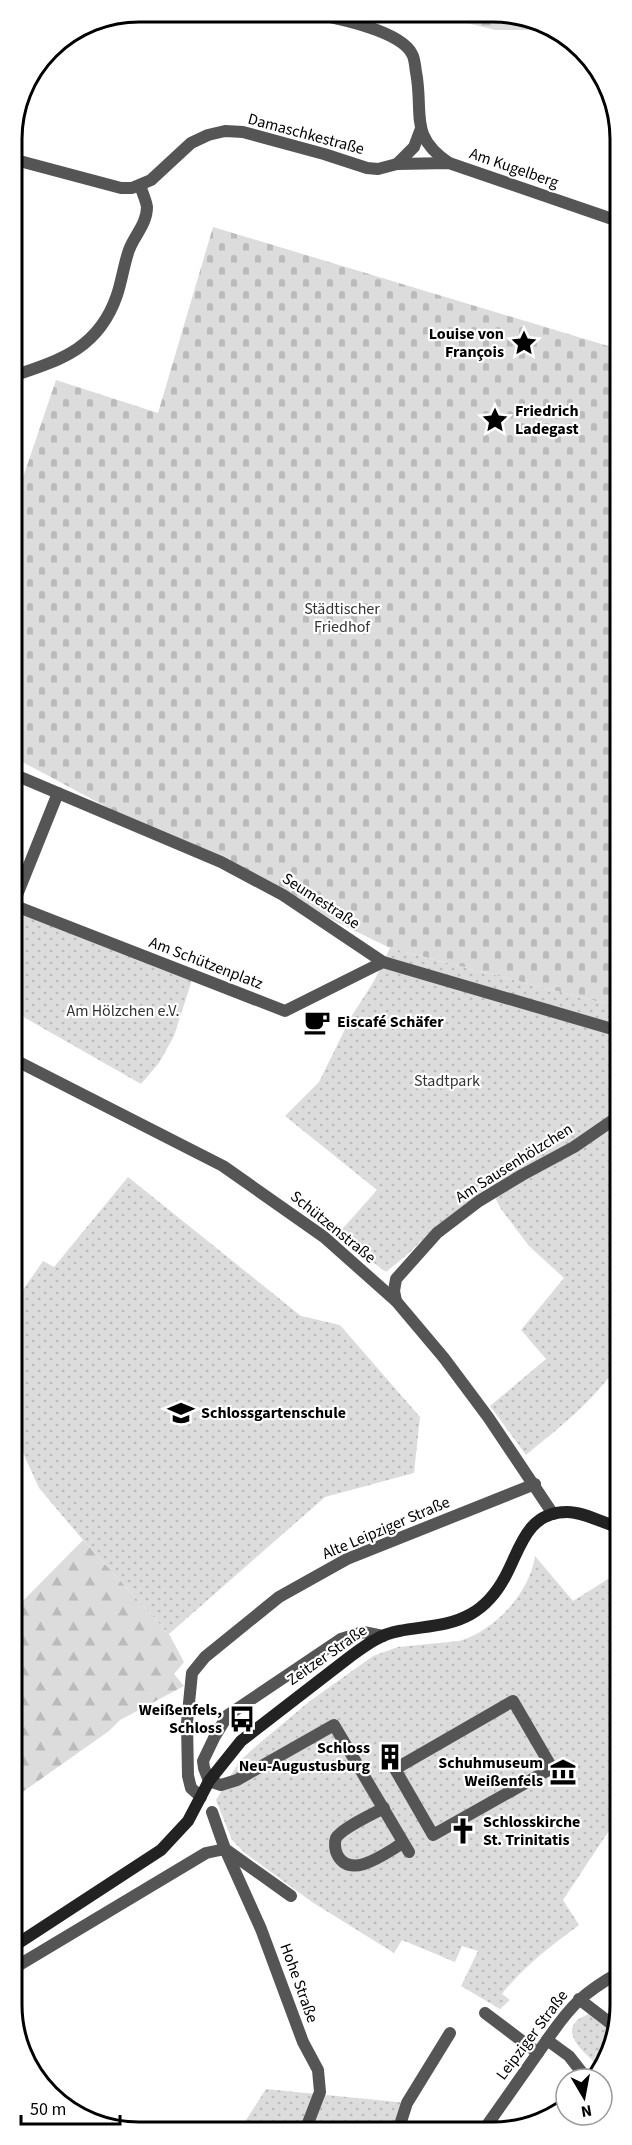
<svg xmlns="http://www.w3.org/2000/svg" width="632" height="2145" font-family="'Source Sans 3',sans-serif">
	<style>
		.forest { fill: url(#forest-firs) }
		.cemetery { fill: url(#cemetery-stones) }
		.park { fill: url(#park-dots) }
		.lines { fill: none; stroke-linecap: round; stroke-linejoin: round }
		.pedestrian { stroke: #555; stroke-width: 12 }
		.minor { stroke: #555; stroke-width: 12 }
		.tertiary { stroke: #555; stroke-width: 12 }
		.secondary { stroke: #222; stroke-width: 12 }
		.labels { text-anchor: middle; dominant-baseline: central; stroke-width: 4.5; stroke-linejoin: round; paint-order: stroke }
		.street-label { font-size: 16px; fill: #000; stroke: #fff }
		.poi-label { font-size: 16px; font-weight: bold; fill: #000; stroke: #fff; text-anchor: end }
		.park-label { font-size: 16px; fill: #333; stroke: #fff }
		.rim { fill: none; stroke: #000; stroke-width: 3 }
	</style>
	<defs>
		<pattern id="forest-firs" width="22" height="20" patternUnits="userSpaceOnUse" patternTransform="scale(1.5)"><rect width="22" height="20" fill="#dcdcdc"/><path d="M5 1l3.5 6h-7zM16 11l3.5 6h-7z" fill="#bbb"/></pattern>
		<pattern id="cemetery-stones" width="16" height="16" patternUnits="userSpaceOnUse" patternTransform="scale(1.5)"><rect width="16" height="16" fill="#dcdcdc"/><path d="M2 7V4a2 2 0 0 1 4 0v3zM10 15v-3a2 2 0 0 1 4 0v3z" fill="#bbb"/></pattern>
		<pattern id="park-dots" width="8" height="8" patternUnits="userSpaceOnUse" patternTransform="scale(1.5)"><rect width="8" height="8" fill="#dcdcdc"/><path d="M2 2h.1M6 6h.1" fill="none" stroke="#bbb" stroke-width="1.8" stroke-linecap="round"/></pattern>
	</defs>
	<rect width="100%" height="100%" fill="#fff"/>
	<!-- forest -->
	<g class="forest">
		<path d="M443,14l74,1 30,15h-52l-52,-13z"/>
		<path d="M83,1540l86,94 15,28 -10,12 10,12 -64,34 -11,11 -95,67v-188z"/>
	</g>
	<!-- cemetery -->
	<path class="cemetery" d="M213,227l405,122 1,658 -229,-59 -229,-112 -148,-79v-250l43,-127 102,33z"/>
	<!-- park -->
	<g class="park">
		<path d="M13,911l179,69 -18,56 -15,27 -18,21 -128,-73z"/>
		<path d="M390,948l229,59v356c-25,38 -59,64 -93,92l-36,-49 56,-47 -25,-29 43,-52 -35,-32 -28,-37 -12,-23 -55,42 -25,25 -23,19 -49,-37 40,-45 -92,-74 34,-34 32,-65 23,-36z"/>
		<path d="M128,1177l173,139 39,9 80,92 -6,56 -89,24 -156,137 -86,-94 -44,-52 -25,-55v-130l29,-42 11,6z"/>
		<path d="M535,1556l38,45 35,-22 11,16 1,219 -57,86 16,25c-27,20 -56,42 -77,69l8,6 -10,9 -39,-23 17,-35 -16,-5 -7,16 -53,-22 -8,13 -82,-51 -67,-49 -13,-13 -16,-40 23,-38 16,-15 55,-46 63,-45 25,-9 61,-6c36,-10 71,-49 76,-85z"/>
		<path d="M589,2014l4,1 20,14 -15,36c-15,-13 -45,-38 -9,-51z"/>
		<path d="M266,2089l141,14 -13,28h-155z"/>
	</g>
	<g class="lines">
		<!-- pedestrian -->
		<g class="pedestrian">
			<path d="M513,1701l39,67 -119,67 -38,-66z"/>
			<path d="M485,2013l53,40"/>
		</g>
		<!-- minor -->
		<g class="minor">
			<path d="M311,13c24,5 89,17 101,41 3,5 3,13 4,18 8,42 -8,63 33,91"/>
			<path d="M12,159l109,29h11l19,-8 40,-37 17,-8 17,-4 18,1 81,22 43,14 11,1 19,-5 52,-1 169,58"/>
			<path d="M397,164l17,-17 6,-16"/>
			<path d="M13,376c48,-16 86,-28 104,-81 5,-15 7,-31 12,-45 5,-14 18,-26 18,-43 -1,-7 -5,-15 -7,-22"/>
			<path d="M13,774l208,88 62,33 100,67 236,69"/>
			<path d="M13,905l272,106 98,-49"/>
			<path d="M13,905l45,-112"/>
			<path d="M13,1059l210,107 101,71 72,64 48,57 44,59 65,97"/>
			<path d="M396,1301l-2,-10 2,-12 41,-46 42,-32 43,-26 52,-28 45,-31"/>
			<path d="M383,1636l-20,-4 -22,7 -113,76 -13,21 -12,25 1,7 5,13 12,4 16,-5 97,-55 75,127"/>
			<path d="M201,1797l-10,-9 -3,-12 -1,-53 5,-50 13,-16 74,-60 68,-38 188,-75"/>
			<path d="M384,1808c-11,6 -42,20 -48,30 -2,5 -1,13 2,18 14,24 49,-4 65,-13"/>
			<path d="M212,1812l13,37 66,47"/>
			<path d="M14,1968l192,-115 19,-4 36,80 42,113 15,28 2,22 -15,39"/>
			<path d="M579,1999l35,27"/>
			<path d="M547,2040c24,-35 36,-47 73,-68"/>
			<path d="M398,2131l9,-28 43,-70"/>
		</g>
		<!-- tertiary -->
		<path class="tertiary" d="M483,2131l64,-91 22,16 18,23"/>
		<!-- secondary -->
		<path class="secondary" d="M14,1946l147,-96 27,-29 21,-40 32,-40 110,-85c15,-11 30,-22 48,-25 25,-5 49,-4 72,-17 14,-8 26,-22 34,-37 15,-27 21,-65 62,-65 17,0 35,11 52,15"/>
	</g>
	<!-- icons -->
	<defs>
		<g id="sight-bare" transform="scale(2.07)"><path d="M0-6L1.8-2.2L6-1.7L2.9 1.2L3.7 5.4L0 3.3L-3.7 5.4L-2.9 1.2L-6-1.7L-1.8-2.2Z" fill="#000" stroke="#fff" stroke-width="2.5" paint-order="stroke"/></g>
		<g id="cafe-bare" transform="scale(2.07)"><path d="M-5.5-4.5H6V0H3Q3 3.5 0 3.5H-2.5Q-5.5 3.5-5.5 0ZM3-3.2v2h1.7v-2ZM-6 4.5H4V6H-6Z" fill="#000" stroke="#fff" stroke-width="2.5" paint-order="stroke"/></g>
		<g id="school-bare" transform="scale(2.07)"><path d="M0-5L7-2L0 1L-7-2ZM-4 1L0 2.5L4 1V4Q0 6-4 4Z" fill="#000" stroke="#fff" stroke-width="2.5" paint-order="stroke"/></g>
		<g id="bus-bare" transform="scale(2.07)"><path d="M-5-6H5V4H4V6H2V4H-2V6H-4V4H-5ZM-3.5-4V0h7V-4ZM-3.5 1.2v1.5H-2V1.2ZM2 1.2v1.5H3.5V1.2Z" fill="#000" stroke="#fff" stroke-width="2.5" paint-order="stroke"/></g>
		<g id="building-bare" transform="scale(2.07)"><path d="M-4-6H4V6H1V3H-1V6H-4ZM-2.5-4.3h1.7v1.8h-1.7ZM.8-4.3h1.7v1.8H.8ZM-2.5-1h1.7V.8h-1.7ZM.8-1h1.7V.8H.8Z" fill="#000" stroke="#fff" stroke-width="2.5" paint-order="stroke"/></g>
		<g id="museum-bare" transform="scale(2.07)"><path d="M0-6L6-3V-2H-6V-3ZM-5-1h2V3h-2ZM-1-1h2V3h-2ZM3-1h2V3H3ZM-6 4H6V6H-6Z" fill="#000" stroke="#fff" stroke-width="2.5" paint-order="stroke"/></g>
		<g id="church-bare" transform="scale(2.07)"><path d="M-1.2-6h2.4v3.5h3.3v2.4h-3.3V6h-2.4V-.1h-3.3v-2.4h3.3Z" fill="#000" stroke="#fff" stroke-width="2.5" paint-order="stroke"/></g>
	</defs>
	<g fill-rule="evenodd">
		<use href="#sight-bare" x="524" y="343"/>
		<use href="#sight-bare" x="495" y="420"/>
		<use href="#cafe-bare" x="317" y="1022"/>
		<use href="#school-bare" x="181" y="1413"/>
		<use href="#bus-bare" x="242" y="1719"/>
		<use href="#building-bare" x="390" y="1757"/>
		<use href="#museum-bare" x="563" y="1772"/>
		<use href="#church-bare" x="463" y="1831"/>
	</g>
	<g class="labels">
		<!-- street labels -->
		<g class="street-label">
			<text transform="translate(306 134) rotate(15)">Damaschkestraße</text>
			<text transform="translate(514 168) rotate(19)">Am Kugelberg</text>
			<text transform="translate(321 901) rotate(33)">Seumestraße</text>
			<text transform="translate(206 963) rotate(21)">Am Schützenplatz</text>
			<text transform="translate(514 1163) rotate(-32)">Am Sausenhölzchen</text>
			<text transform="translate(333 1227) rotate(39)">Schützenstraße</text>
			<text transform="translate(386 1528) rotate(-23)">Alte Leipziger Straße</text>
			<text transform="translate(327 1655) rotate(-35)">Zeitzer Straße</text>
			<text transform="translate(299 1983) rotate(70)">Hohe Straße</text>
			<text transform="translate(532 2035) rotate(-53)">Leipziger Straße</text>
		</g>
		<!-- poi labels -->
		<g class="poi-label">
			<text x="504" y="334">Louise von<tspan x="504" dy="18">François</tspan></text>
			<text x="515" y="411" text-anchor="start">Friedrich<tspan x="515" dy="18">Ladegast</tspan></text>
			<text x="337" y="1022" text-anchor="start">Eiscafé Schäfer</text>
			<text x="201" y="1413" text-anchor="start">Schlossgartenschule</text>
			<text x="222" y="1710">Weißenfels,<tspan x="222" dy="18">Schloss</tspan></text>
			<text x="370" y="1748">Schloss<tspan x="370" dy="18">Neu-Augustusburg</tspan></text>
			<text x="543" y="1763">Schuhmuseum<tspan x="543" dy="18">Weißenfels</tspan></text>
			<text x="483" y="1822" text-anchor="start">Schlosskirche<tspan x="483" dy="18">St. Trinitatis</tspan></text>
		</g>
		<!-- park labels -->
		<g class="park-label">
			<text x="342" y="609">Städtischer<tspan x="342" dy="18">Friedhof</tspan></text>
			<text x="123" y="1011">Am Hölzchen e.V.</text>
			<text x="447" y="1081">Stadtpark</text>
		</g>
	</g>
	<!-- crop -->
	<path d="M0 0H632V2145H0ZM139 22H493A117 117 0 0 1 610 139V2005A117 117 0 0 1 493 2122H139A117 117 0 0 1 22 2005V139A117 117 0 0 1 139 22Z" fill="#fff" fill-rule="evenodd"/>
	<path class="rim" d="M139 22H493A117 117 0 0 1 610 139V2005A117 117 0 0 1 493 2122H139A117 117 0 0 1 22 2005V139A117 117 0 0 1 139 22Z"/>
	<!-- north arrow -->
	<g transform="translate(584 2097) rotate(170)"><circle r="28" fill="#ffffff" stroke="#999999" stroke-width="1.5"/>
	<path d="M0-4.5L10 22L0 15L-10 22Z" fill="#000000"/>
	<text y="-9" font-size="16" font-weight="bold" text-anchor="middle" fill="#000000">N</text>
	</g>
	<!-- scale -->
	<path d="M21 2115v9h99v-9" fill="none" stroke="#000000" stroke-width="3"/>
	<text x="30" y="2115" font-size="18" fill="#000000" stroke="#ffffff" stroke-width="4.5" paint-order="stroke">50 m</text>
</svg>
